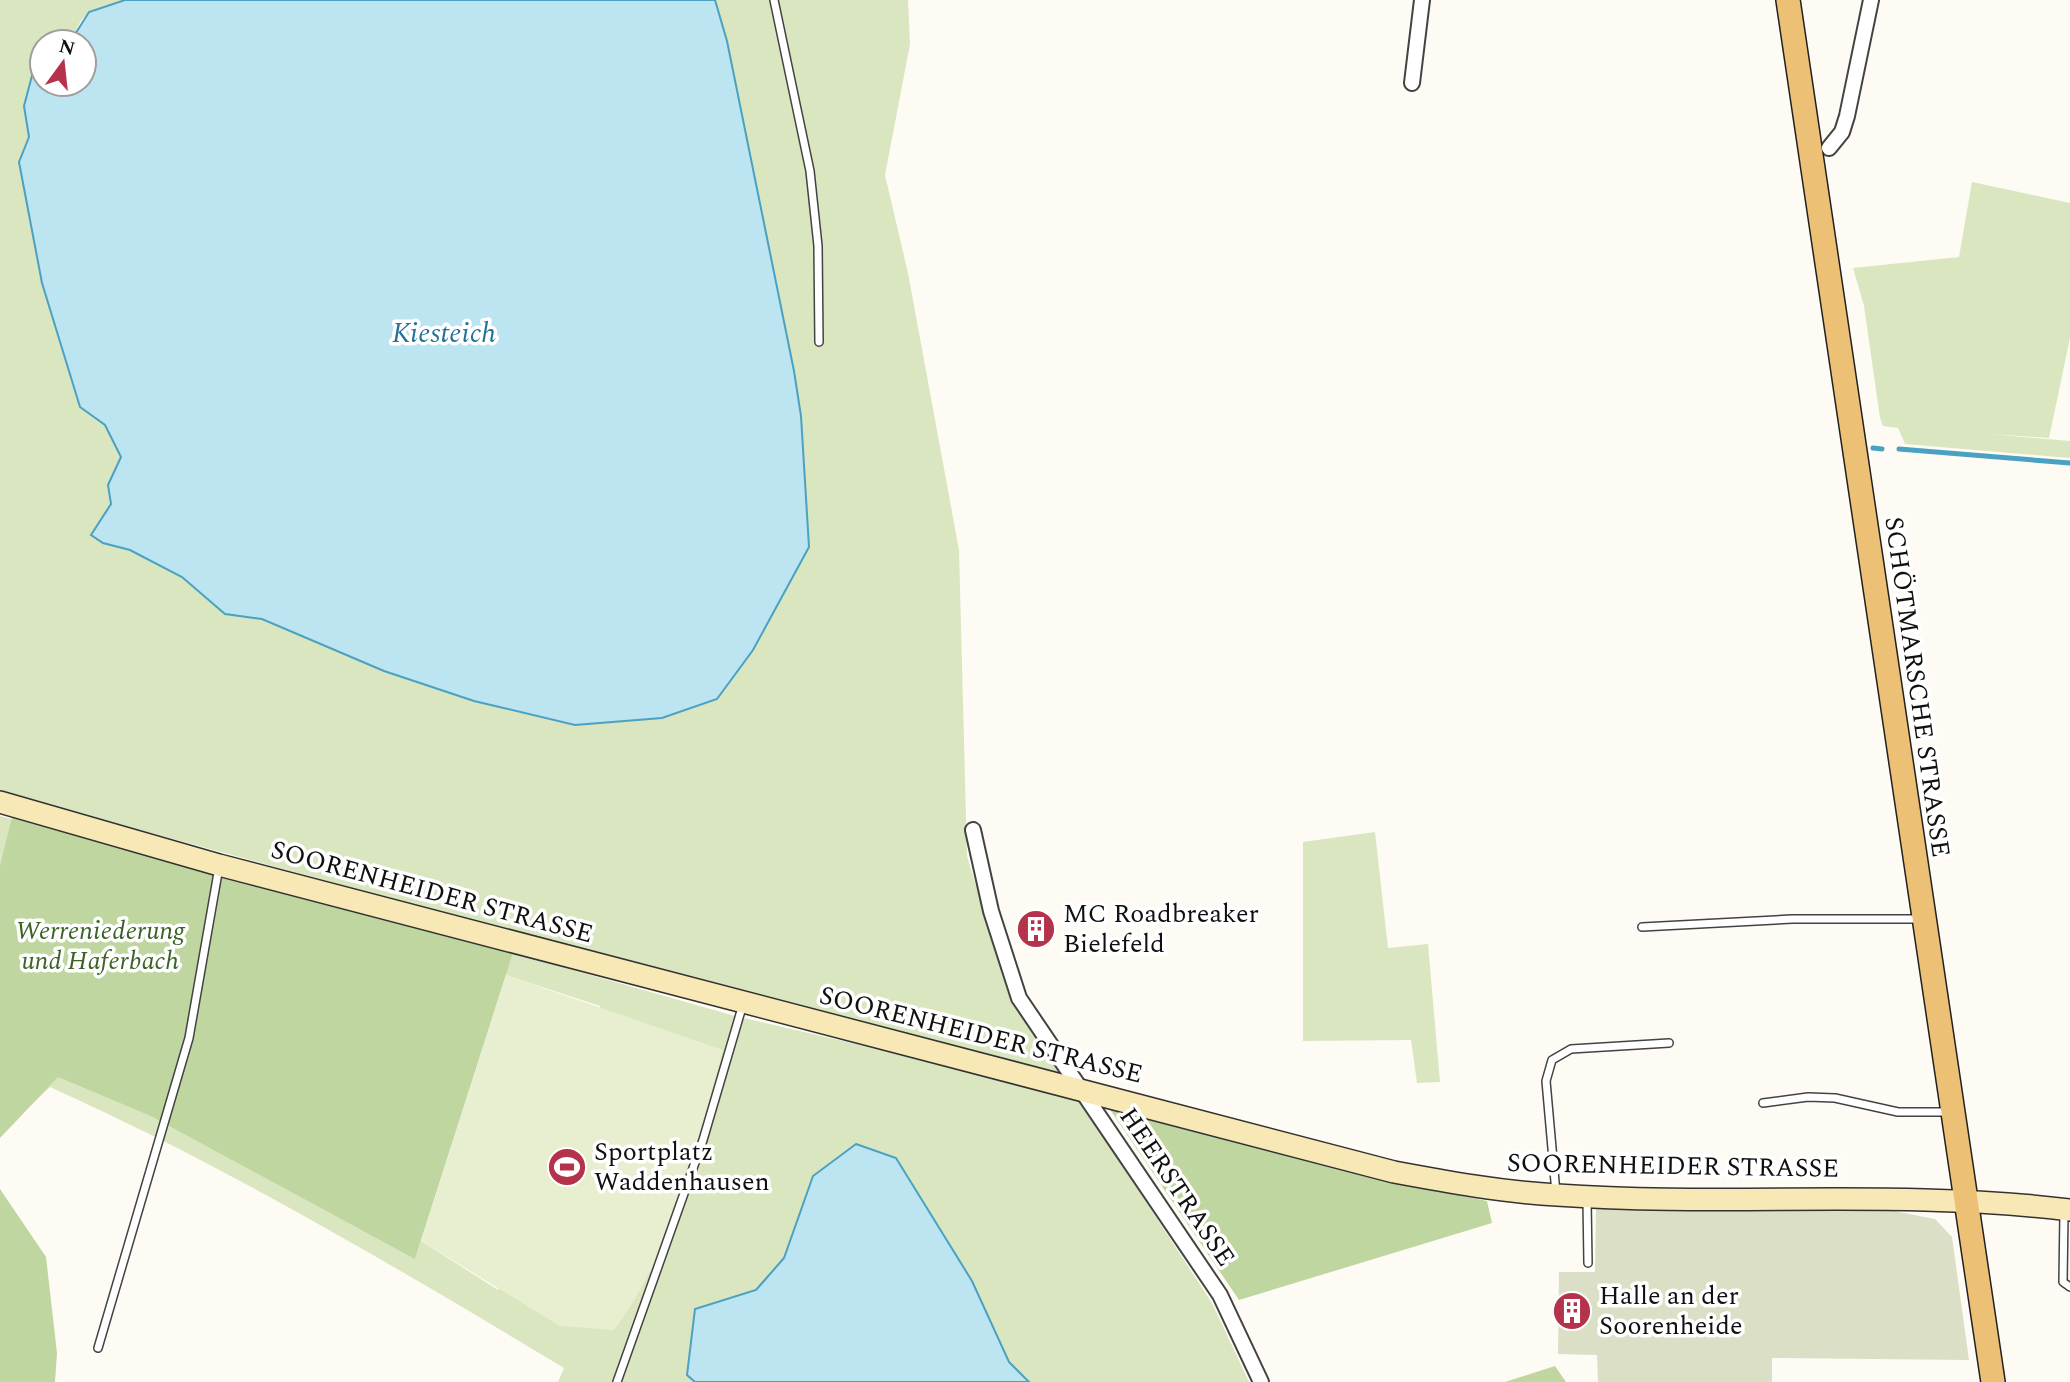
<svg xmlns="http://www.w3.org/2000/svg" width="2070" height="1382" font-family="Spectral,serif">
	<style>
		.green { fill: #d9e6bf }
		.forest { fill: #bfd6a0 }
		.cemetery { fill: #dadfc5 }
		.pitch { fill: #e8eed0 }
		.water { fill: #bde4f1; stroke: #4aa1c2; stroke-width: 2 }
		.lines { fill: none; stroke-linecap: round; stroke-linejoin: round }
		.stream { stroke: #4aa1c2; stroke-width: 5 }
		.lane-casing { stroke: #434343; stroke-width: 10 }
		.street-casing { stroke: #434343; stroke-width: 18 }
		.secondary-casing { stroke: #323232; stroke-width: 24 }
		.primary-casing { stroke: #212121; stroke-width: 26 }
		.lane { stroke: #fff; stroke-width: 7 }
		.street { stroke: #fff; stroke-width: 14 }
		.secondary { stroke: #f8e8b5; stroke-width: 21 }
		.primary { stroke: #ecc075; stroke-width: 23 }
		.labels { text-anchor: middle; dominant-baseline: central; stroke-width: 7; stroke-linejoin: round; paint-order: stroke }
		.street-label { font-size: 26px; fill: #101010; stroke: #fff }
		.poi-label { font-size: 26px; fill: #101010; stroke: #fff; text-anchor: start }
		.park-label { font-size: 26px; font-style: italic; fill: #3a6325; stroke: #fff }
		.water-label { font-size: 28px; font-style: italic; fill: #237398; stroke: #fff }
	</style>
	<rect width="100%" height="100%" fill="#fefbf4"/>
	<!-- green -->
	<g class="green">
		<path d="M0,0h125c-11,4 -24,6 -33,11 -24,13 -3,31 -50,31v9l-4,2 -14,53 5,31 -10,25 23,121 38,123 25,19 16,32 -13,28 3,19 -8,39 27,7 52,28 43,36 37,5 122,52 90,30 101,24 142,-26 36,-49 56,-103 -8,-131 -7,-45 -67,-330 -12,-41h193l2,44 -25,131 23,98 51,277 8,306 41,137 57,82 -572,-149 -493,-134z"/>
		<path d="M1972,182l98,21v135l-21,100 -60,-4 81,7v17l-165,-14 -7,-16 -15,-2 -3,-8 -16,-112 -11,-38 106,-11z"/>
		<path d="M0,816l221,58 194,385 6,-18 77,49 102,-284 -94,-31 7,-22 222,63 341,79 136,208 37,79h-220l-20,-20 -37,-81 -76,-123 -83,18 -29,82 -28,33 -61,19 -8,64 8,8h-137l6,-14c-168,-101 -336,-201 -514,-281l-50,48z"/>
		<path d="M1375,832l13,116 40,-4 12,138 -23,1 -6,-43 -108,1v-199z"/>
	</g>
	<!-- forest -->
	<g class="forest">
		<path d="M12,817l501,136 -98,306 -264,-143 -93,-39 -58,61v-272z"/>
		<path d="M1107,1105l281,76 99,20 5,22 -253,77z"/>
		<path d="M0,1189l46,68 11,96 -2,29h-55z"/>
		<path d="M1555,1366l11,16h-61z"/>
	</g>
	<!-- cemetery -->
	<path class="cemetery" d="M1596,1207l298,4 41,8 17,18 17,123 -197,-2v24h-174l-1,-27 -39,-1 1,-82h36z"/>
	<!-- pitch -->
	<path class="pitch" d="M506,975l217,75c-25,95 -49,200 -109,280l-54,-4 -139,-85z"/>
	<!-- water -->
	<g class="water">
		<path d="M125,0h590l12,41 67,330 7,45 8,131 -56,103 -36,49 -55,19 -87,7 -101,-24 -90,-30 -122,-52 -37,-5 -43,-37 -52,-27 -27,-7 -12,-8 20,-31 -3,-19 13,-28 -16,-32 -25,-18 -38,-124 -23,-121 10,-25 -5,-31 14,-53 4,-2v33h42v-42h-23l13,-6 15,-24z"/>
		<path d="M856,1144l40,14 76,123 37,81 20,20h-334l-8,-7 8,-66 61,-19 28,-32 29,-82z"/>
	</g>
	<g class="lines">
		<!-- stream -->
		<g class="stream">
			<path d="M1873,448l9,1"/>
			<path d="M1899,449l171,14"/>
		</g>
		<!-- lane casing -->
		<g class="lane-casing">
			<g id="lane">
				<path d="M774,0l36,171 8,75 1,96"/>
				<path d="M1642,927l150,-8h129"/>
				<path d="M1763,1103l45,-6 27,1 63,14h51"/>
				<path d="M1556,1193l-10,-112 6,-21 19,-11 98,-6"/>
				<path d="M1587,1201l1,62"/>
				<path d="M2064,1213l-1,69 7,5"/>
				<path d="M98,1348l91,-310 30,-171"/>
				<path d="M617,1382l86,-242 40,-136"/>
			</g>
		</g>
		<!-- street casing -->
		<g class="street-casing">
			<g id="street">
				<path d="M1412,83l10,-83"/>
				<path d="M1829,148l13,-16 5,-16 24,-116"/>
				<path d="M973,830l18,81 28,87 201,297 41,87"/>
			</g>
		</g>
		<!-- secondary casing -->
		<g class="secondary-casing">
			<path id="secondary" d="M0,802l219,63 1175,307c54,10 108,20 163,23 171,12 342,-6 513,15"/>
		</g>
		<!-- primary casing -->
		<g class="primary-casing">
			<path id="primary" d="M1788,0l205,1382"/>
		</g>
		<!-- lane -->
		<use href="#lane" class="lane"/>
		<!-- street -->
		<use href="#street" class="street"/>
		<!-- secondary -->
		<use href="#secondary" class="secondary"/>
		<!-- primary -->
		<use href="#primary" class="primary"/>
	</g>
	<!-- icons -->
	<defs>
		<g id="building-disc" transform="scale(2.0125)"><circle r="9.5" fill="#b4334a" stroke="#fff"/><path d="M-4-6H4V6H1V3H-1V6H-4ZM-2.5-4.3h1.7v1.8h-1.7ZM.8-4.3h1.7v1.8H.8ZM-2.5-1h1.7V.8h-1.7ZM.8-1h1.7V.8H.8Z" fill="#fff"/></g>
		<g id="stadium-disc" transform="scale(2.0125)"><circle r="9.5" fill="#b4334a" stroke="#fff"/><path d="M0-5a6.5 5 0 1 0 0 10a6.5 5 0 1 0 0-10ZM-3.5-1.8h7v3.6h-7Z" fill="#fff"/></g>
	</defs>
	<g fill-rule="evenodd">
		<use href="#building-disc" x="1036" y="929"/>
		<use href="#stadium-disc" x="567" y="1167"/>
		<use href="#building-disc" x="1572" y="1311"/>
	</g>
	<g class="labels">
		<!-- street labels -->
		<g class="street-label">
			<text transform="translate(1917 687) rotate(82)">SCHÖTMARSCHE STRASSE</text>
			<text transform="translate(432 892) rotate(15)">SOORENHEIDER STRASSE</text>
			<text transform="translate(981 1035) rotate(14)">SOORENHEIDER STRASSE</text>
			<text transform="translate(1673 1166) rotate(1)">SOORENHEIDER STRASSE</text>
			<text transform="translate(1177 1187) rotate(56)">HEERSTRASSE</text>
		</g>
		<!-- poi labels -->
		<g class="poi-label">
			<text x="1063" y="914">MC Roadbreaker<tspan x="1063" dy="30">Bielefeld</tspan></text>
			<text x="594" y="1152">Sportplatz<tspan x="594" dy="30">Waddenhausen</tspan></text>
			<text x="1599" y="1296">Halle an der<tspan x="1599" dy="30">Soorenheide</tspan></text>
		</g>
		<!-- park labels -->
		<g class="park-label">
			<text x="100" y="931">Werreniederung<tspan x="100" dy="30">und Haferbach</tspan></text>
		</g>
		<!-- water labels -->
		<g class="water-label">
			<text x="444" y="333">Kiesteich</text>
		</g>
	</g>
	<!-- north arrow -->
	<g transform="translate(63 63) rotate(15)"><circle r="33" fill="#ffffff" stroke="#9f9f9f" stroke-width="2"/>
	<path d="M0-5L12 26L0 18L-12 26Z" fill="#b4334a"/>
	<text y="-10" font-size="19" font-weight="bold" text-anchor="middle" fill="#101010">N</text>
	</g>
</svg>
